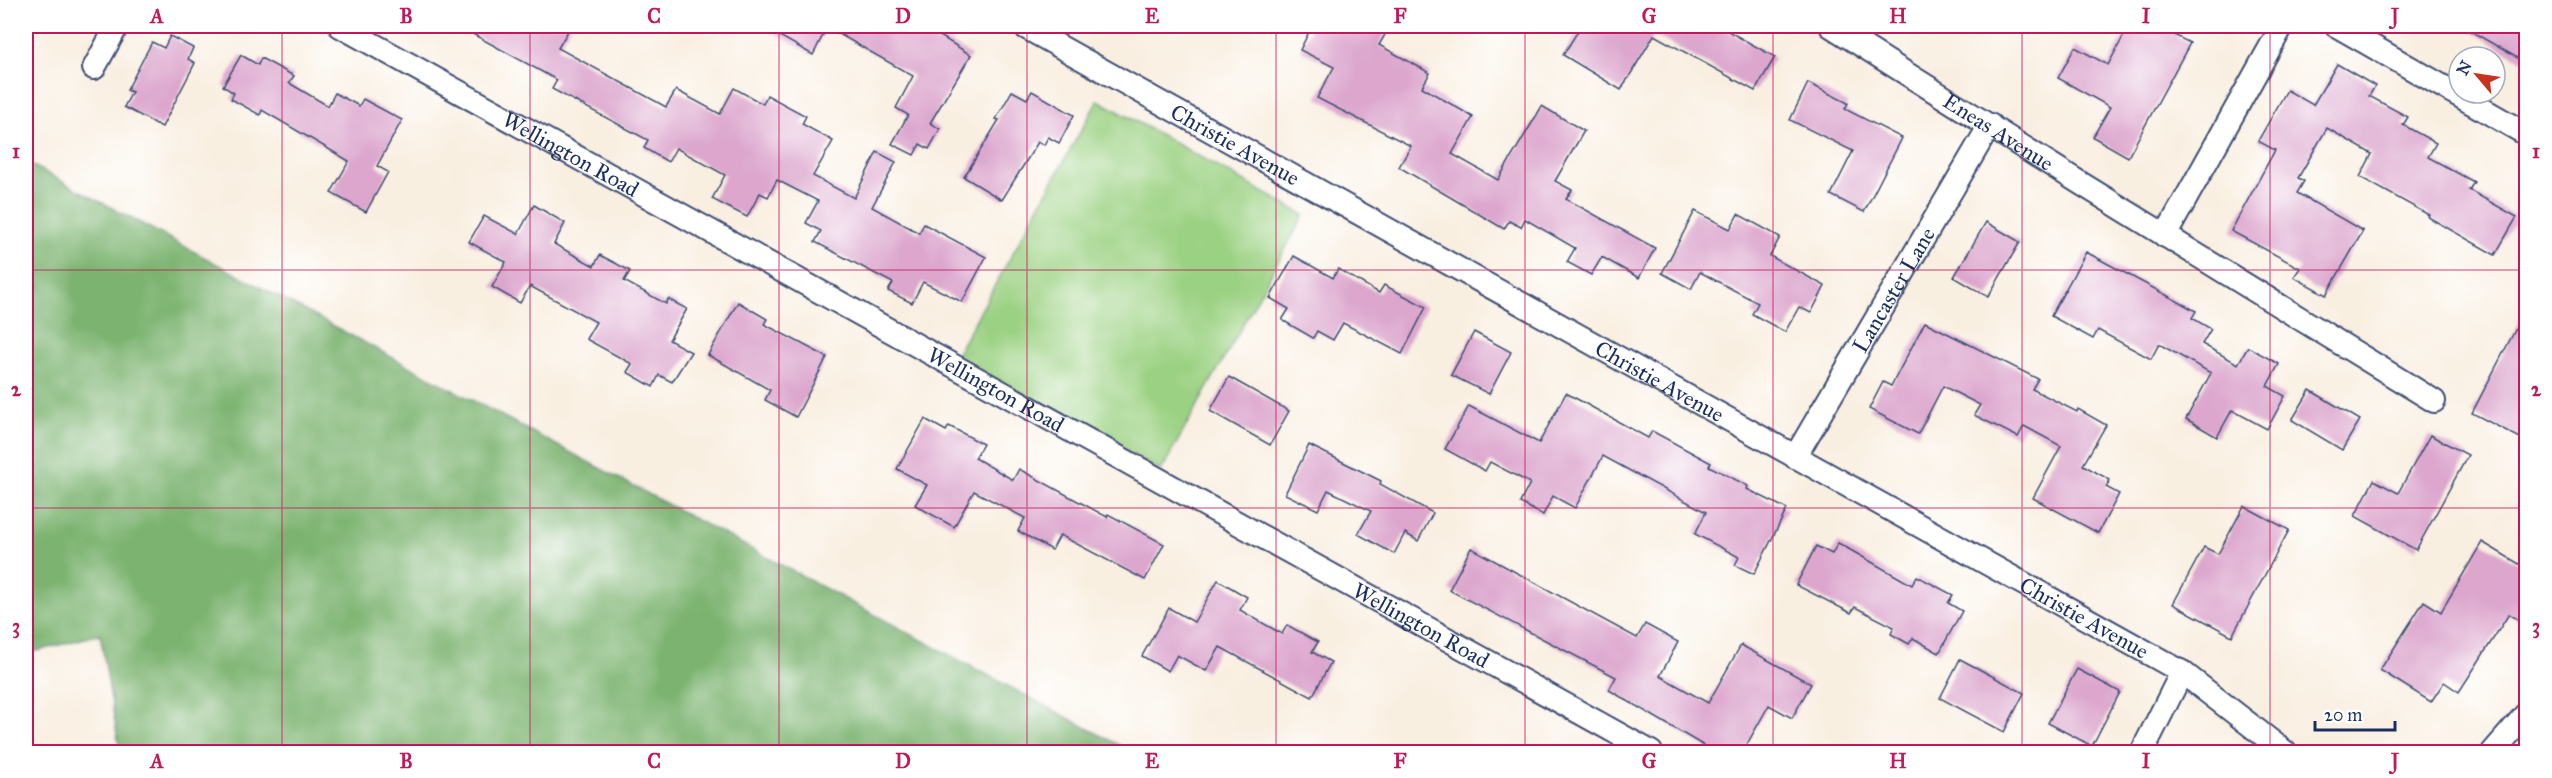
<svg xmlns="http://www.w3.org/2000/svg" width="2552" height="778" font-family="'IM FELL Great Primer',serif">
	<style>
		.green { fill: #9bd182; stroke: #5b8070; stroke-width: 1.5 }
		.forest { fill: #7cb370; stroke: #4c7167; stroke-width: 1.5 }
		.building { fill: #dca6cd }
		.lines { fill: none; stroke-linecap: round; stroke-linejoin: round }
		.minor-casing { stroke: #3c4c72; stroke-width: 26 }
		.minor { stroke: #fff; stroke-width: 22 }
		.grid { fill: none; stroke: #c2185b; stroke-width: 1.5; stroke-opacity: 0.55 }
		.labels { text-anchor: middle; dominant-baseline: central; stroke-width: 5; stroke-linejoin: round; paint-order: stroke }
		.street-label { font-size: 22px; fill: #1b2f5e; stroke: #fff }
		.neatline { fill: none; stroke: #c2185b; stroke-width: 2 }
		.grid-label { font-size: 20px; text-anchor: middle; font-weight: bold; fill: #c2185b }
	</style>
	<rect width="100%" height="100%" fill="#fff"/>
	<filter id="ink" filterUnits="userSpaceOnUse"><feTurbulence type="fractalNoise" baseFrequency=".0167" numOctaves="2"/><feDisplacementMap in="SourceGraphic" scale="12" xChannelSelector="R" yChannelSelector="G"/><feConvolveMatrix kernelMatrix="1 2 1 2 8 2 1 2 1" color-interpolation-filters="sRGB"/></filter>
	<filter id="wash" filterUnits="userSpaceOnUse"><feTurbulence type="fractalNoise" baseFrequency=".008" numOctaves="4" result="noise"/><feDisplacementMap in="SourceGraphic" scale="24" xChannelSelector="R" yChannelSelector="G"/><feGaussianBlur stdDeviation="1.35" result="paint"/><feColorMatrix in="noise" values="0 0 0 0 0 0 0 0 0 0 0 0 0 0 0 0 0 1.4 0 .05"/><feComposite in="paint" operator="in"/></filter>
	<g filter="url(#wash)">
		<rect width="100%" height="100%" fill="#f9efe1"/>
		<!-- green -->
		<path class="green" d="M1098,100l206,115 -143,256 -206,-114z"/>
		<!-- forest -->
		<path class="forest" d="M26,162l1106,590h-1012l-20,-118 -74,20z"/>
		<g id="blocks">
			<!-- building -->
			<g class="building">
				<path d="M458,26h113l-13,22 108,59 10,-17 44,24 14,-26 29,16 4,-9 39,21 -4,8 31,17 -20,35 41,22 23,-46 19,10 -24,45 47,26 5,-9 62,33 -24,45 -39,-20 -11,21 -24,-12 5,-8 -78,-41 6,-11 -15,-8 12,-22 -41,-21 -9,17 -8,-4 -13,24 -35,-18 13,-24 -49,-27 -8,14 -24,-14 4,-8 -96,-51 5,-9z"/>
				<path d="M762,26h162l47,29 -41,68 10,6 -11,20 -9,-5 -6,11 -22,-11 16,-29 -12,-7 17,-32 -86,-49 -14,28z"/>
				<path d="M1312,26h78l-11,19 51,28 -8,14 51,30 -21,37 46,26 44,-74 42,25 -29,50 17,9 -6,9 89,49 -16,30 -37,-21 -11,18 -24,-13 8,-14 -50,-29 -4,8 -12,-6 -5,8 -105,-62 12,-21 -94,-48 17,-31 -34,-17z"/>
				<path d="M1581,26h138l56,31 -20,34 -101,-56 -33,55 -58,-35z"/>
				<path d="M2129,26h53l-6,10 14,7 -62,114 -35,-20 17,-30 -52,-29 17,-31 33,18z"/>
				<path d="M2462,26h64v37z"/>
				<path d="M170,36l23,12 -5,11 7,4 -33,64 -38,-20 8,-15 -5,-2 25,-48 12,6z"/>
				<path d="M241,55l17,10 3,-7 33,18 -5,7 39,23 7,-13 24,13 4,-7 39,21 -25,46 11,6 -22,40 -35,-19 18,-32 -87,-51 -2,5 -29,-16 3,-6 -11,-7z"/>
				<path d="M2337,64l38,22 -6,10 39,21 -5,8 33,18 -8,14 46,25 -5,8 48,27 -22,38 -67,-38 1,-2 -69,-38 12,-23 -45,-26 -29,50 6,3 -7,12 66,38 -37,64 -32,-18 6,-9 -69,-37 44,-81 -17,-9 29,-51 26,15z"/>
				<path d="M1808,83l40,20 -3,6 57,29 -38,74 -33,-17 22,-44 -63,-31z"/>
				<path d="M1012,91l15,8 5,-8 42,24 -15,28 -11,-6 -4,8 -6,-3 -36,58 -38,-23 35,-57 -3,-1z"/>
				<path d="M534,205l31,18 -11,21 40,22 6,-11 30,16 -6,10 42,23 2,-5 19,10 -18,31 22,12 -19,30 -13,-7 -6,12 -26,-15 5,-8 -46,-25 10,-17 -66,-36 -10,17 -28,-16 14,-25 -37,-20 15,-26 34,18z"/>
				<path d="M1695,211l35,18 8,-15 42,23 -10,19 55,30 -14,27 -12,-6 -14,25 -33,-18 6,-11 -58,-31 -9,17 -29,-16z"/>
				<path d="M1986,222l34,20 -32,55 -34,-20z"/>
				<path d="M2086,252l110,59 -4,7 19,11 -9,15 36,20 10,-17 31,17 -12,22 18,10 -18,33 -35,-19 -15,27 -31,-18 25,-46 -52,-29 -8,15 -53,-29 -5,9 -42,-23z"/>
				<path d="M1294,256l39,22 5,-9 41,24 5,-8 42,22 -24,47 -59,-31 -10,17 -16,-9 -4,7 -31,-18 7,-11 -19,-11z"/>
				<path d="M738,302l29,17 -3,5 63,33 -31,60 -31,-17 5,-10 -62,-35z"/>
				<path d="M2526,309v132l-54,-28z"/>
				<path d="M1925,322l113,57 -6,10 45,23 1,-3 28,16 -23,40 27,15 -4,7 13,7 -21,39 -65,-35 28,-52 -37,-20 -6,11 -44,-22 6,-10 -37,-19 -25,48 -49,-25 14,-27 8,4z"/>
				<path d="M1474,332l37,20 -22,42 -38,-19z"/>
				<path d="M1229,377l60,34 -19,34 -60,-34z"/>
				<path d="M2310,390l50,30 -18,30 -50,-30z"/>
				<path d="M1566,393l82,45 4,-7 59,32 -2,3 39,20 -1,3 40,20 -33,65 -19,-9 4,-8 -44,-23 11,-22 -103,-56 -28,52 -22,-12 -10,19 -23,-12 10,-20 -40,-21 -5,9 -40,-22 24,-43 70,37z"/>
				<path d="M925,419l21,12 3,-5 34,18 -8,14 38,22 6,-11 88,48 1,-3 56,30 -19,36 -85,-45 -8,15 -34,-19 7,-13 -51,-27 -20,36 -39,-22 12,-20 -30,-16z"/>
				<path d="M2430,435l38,20 -52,95 -61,-34 19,-36 24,13z"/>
				<path d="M1309,445l72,36 -1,3 53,29 -15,28 -13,-8 -11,21 -36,-20 13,-23 -43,-21 -10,20 -33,-16z"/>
				<path d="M2244,506l45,24 -57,106 -59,-32 31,-57 14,7z"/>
				<path d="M2482,542l44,26v56l-17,-10 -50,78 -15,-10 -13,20 -51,-32 44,-69 17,11z"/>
				<path d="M1838,543l74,42 5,-9 36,19 -5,8 14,8 -23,42 -26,-15 -4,6 -18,-10 3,-7 -39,-20 -4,6 -55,-28 20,-39 16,8z"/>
				<path d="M1471,548l166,90 8,-14 33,18 -18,34 48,27 33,-58 70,39 -19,34 -23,-13 -27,48h-26l-107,-63 7,-13 -167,-87z"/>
				<path d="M1218,580l29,17 -7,13 42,24 5,-9 31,17 -6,10 19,10 -19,35 -92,-50 -14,24 -29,-16 -9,16 -26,-15 27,-48 25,14z"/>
				<path d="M1960,659l64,34 -20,39 -64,-34z"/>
				<path d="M2077,669l43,23 -28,54 -44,-23z"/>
			</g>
		</g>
	</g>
	<g filter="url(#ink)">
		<use href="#blocks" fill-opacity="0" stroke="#3c4c72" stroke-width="1.5"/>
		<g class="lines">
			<!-- minor casing -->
			<g class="minor-casing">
				<g id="minor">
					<path id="s1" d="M340,26l1311,726"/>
					<path id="s2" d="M1023,26l1159,646 103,80"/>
					<path id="s3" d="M1831,26l246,155 357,220"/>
					<path d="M2337,26l189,108"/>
					<path d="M94,68l23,-42"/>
					<path d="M2165,236l117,-210"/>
					<path id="s4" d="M1795,457l195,-332"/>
					<path d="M2142,752l40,-80"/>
					<path d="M2493,752l33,-38"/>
				</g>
			</g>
			<!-- minor -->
			<use href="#minor" class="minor"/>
		</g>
	</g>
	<!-- grid -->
	<path class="grid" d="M282,26v726M530,26v726M779,26v726M1027,26v726M1276,26v726M1525,26v726M1773,26v726M2022,26v726M2270,26v726M26,270h2500M26,508h2500"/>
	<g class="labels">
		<!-- street labels -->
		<g class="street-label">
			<text stroke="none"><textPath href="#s3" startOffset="198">Eneas Avenue</textPath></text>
			<text stroke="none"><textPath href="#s2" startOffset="243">Christie Avenue</textPath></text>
			<text stroke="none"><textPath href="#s1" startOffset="264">Wellington Road</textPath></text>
			<text stroke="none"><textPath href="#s4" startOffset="194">Lancaster Lane</textPath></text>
			<text stroke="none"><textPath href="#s2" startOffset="729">Christie Avenue</textPath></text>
			<text stroke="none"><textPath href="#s1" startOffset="750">Wellington Road</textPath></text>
			<text stroke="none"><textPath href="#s2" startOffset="1215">Christie Avenue</textPath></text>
			<text stroke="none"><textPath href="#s1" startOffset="1236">Wellington Road</textPath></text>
		</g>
	</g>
	<!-- margin -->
	<rect width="2552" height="778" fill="none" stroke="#fff" stroke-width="66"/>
	<!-- north arrow -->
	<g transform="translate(2477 75) rotate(299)"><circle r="28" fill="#ffffff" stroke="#a4acbf" stroke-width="1.5"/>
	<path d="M0-4.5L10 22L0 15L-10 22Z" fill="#c8321e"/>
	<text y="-9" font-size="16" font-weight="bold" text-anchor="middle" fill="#1b2f5e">N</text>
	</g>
	<!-- scale -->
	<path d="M2315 721v9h80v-9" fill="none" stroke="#1b2f5e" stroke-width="3"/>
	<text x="2324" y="721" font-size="18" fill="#1b2f5e" stroke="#ffffff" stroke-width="4.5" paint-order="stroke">20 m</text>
	<rect x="33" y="33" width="2486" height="712" class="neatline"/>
	<g class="grid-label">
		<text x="157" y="23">A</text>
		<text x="406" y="23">B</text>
		<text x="654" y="23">C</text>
		<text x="903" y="23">D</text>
		<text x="1152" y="23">E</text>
		<text x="1400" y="23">F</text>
		<text x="1649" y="23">G</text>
		<text x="1898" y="23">H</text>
		<text x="2146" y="23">I</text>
		<text x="2395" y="23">J</text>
		<text x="16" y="158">1</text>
		<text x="2536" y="158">1</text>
		<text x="16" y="396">2</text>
		<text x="2536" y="396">2</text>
		<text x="16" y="633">3</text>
		<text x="2536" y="633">3</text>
		<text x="157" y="768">A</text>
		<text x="406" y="768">B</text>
		<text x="654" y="768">C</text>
		<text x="903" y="768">D</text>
		<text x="1152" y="768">E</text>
		<text x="1400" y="768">F</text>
		<text x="1649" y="768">G</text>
		<text x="1898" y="768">H</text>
		<text x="2146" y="768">I</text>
		<text x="2395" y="768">J</text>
	</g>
</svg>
